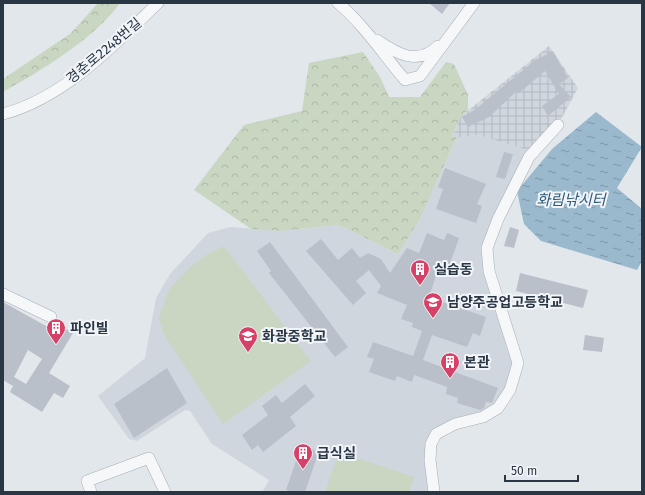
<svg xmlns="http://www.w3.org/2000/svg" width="645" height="495" font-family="'Fira Sans','Noto Sans KR',sans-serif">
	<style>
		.built { fill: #d0d6dd }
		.industrial { fill: url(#industrial-grid) }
		.grass { fill: #c9d6c2 }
		.forest { fill: url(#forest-crowns) }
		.water { fill: url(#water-ripples) }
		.building { fill: #b9c0c9; fill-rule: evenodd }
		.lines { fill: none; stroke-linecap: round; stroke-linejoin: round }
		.minor-casing { stroke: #a7aeb6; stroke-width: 12 }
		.minor { stroke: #f5f7f9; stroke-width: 11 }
		.labels { text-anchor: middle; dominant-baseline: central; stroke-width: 4; stroke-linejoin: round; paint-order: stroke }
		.street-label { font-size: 14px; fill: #293644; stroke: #f2f5f8 }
		.poi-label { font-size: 14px; font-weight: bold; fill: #293644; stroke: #f2f5f8; text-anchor: start }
		.water-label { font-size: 15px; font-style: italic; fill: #305a7b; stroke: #f2f5f8 }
	</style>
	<defs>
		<pattern id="industrial-grid" width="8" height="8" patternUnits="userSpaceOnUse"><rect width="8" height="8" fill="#d0d6dd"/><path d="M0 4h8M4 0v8" fill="none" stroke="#b3b8bf"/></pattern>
		<pattern id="forest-crowns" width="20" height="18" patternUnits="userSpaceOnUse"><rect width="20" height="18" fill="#c9d6c2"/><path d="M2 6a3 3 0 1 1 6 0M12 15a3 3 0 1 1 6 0" fill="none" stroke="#adb8a8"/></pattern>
		<pattern id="water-ripples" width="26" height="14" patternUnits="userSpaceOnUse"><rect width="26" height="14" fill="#9bb9cd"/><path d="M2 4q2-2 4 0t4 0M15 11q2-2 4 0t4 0" fill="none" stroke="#7e97a8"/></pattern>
	</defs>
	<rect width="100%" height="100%" fill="#e2e7eb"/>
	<!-- built -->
	<path class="built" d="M478,135l56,17 -47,96 31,115 -20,45 -62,26 -2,58h-172l7,-12 -57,-36 -22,-33 -5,-1 -48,31 -8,-2 -31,-43 47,-38 11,-60 14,-24 38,-41 22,-6 50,4 59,-6 59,29 22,-35 37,-82z"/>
	<!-- industrial -->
	<path class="industrial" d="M549,46l29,42 -20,37 -24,27 -56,-17 -26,3 8,-21z"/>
	<!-- grass -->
	<g class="grass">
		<path d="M224,246l87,115 -88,63 -60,-91 -4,-15 10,-28 18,-20 19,-15z"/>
		<path d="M339,452l75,25 -5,15h-84z"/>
	</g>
	<!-- forest -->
	<g class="forest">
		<path d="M98,3h22c-26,36 -78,67 -117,89v-13l68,-46z"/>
		<path d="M363,52l17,25 9,20h31l26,-35 8,2 14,31v15l-8,7 -8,20h5l-37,82 -22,35 -59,-29 -59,6 -29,-2 -57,-39 50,-65 58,-14 7,-48z"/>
	</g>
	<!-- water -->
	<path class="water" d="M596,112l46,35 -25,41 25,21v52l-5,9 -96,-29 -17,-17 -7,-33 35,-42z"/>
	<!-- building -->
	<g class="building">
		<path d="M429,3h21l-8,11z"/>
		<path d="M553,51l15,27 -9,6 12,13 -23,19 -6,-10 17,-12 -14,-23 -26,22 -2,-2 -28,26 -21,10 -6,-10 14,-8 58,-48z"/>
		<path d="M504,152l9,2 -8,25 -9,-2z"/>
		<path d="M445,168l41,16 -9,20 5,2 -6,17 -40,-14 7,-20 -5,-2z"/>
		<path d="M510,227l9,3 -5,18 -10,-2z"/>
		<path d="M427,233l17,7 3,-7 12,5 -13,37 -9,-2 -8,24 57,20 -6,19 -7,-3 -6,14 -35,-12 -9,25 75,28 -6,15 -6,-1 -2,6 -4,2 -23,-7 1,-5 -12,-4 1,-7 -33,-12 -2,7 -15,-6 -2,5 -26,-9 5,-13 -7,-2 6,-15 40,14 9,-25 -10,-4 1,-4 -12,-4 6,-14 -30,-12 4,-7 -12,-16 -13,11 10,12 -13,12 -47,-54 15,-12 17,21 14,-12 8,10 8,-5 13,6 9,14 17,-25 12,5z"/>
		<path d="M270,242l78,105 -13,10 -66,-84 2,-2 -14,-20z"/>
		<path d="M520,273l68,17 -5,18 -67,-17z"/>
		<path d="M3,302l52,29 4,-6 14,8 -24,40 21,13 -7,12 -9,-5 -12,19 -32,-20 3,-6 -10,-6zM28,350l14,9 -16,25 -12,-7z"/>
		<path d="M585,335l19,3 -2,14 -19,-2z"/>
		<path d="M167,368l20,35 -53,35 -20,-34z"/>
		<path d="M305,384l10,12 -25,21 6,9 -33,26 -5,-7 -6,5 -10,-15 26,-20 -6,-9 14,-11 6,8z"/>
		<path d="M301,446l18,5 -14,41h-11l-8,-2z"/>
	</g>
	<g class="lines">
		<!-- minor casing -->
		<g class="minor-casing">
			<g id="minor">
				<path d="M338,3c26,22 45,51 67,77l15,-4 54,-73"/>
				<path d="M377,40c20,14 41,26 61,6"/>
				<path d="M3,114c61,-16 111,-69 155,-111"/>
				<path d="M3,294l48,23"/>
				<path d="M91,492l-4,-11 62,-23 16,34"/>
				<path d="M434,492l-4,-32 1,-16 5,-10 19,-10 28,-7 15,-9 12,-18 8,-27 -29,-92 -2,-23 11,-29 31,-62 29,-32"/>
			</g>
		</g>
		<!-- minor -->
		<use href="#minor" class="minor"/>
	</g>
	<!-- icons -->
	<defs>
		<g id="building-pin" transform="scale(1)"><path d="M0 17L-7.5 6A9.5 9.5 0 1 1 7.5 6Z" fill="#d74067" stroke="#f2f5f8"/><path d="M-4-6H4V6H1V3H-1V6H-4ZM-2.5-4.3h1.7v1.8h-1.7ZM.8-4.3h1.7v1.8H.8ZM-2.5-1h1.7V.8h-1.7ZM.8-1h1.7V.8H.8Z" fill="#fff"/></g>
		<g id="school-pin" transform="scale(1)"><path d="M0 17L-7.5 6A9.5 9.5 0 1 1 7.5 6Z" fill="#d74067" stroke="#f2f5f8"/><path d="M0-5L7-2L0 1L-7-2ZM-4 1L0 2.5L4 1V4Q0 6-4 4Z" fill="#fff"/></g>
	</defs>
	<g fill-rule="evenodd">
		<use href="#building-pin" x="420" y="269"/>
		<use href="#school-pin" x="433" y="302"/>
		<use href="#building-pin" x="56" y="328"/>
		<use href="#school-pin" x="248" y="336"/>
		<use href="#building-pin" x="450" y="362"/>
		<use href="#building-pin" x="303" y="453"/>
	</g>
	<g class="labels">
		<!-- street labels -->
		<g class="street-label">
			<text transform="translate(104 51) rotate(-40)">경춘로2248번길</text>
		</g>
		<!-- poi labels -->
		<g class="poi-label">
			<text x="434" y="269">실습동</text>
			<text x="447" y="302">남양주공업고등학교</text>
			<text x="70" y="328">파인빌</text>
			<text x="262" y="336">화광중학교</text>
			<text x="464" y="362">본관</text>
			<text x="317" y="453">급식실</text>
		</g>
		<!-- water labels -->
		<g class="water-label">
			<text x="571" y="200">화림낚시터</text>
		</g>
	</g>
	<!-- border -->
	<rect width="645" height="495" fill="none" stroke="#293644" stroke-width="8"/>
	<!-- scale -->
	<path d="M505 475v6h73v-6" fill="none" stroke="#293644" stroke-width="2"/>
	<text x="511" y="475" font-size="12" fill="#293644" stroke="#f2f5f8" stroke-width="3" paint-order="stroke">50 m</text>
</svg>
